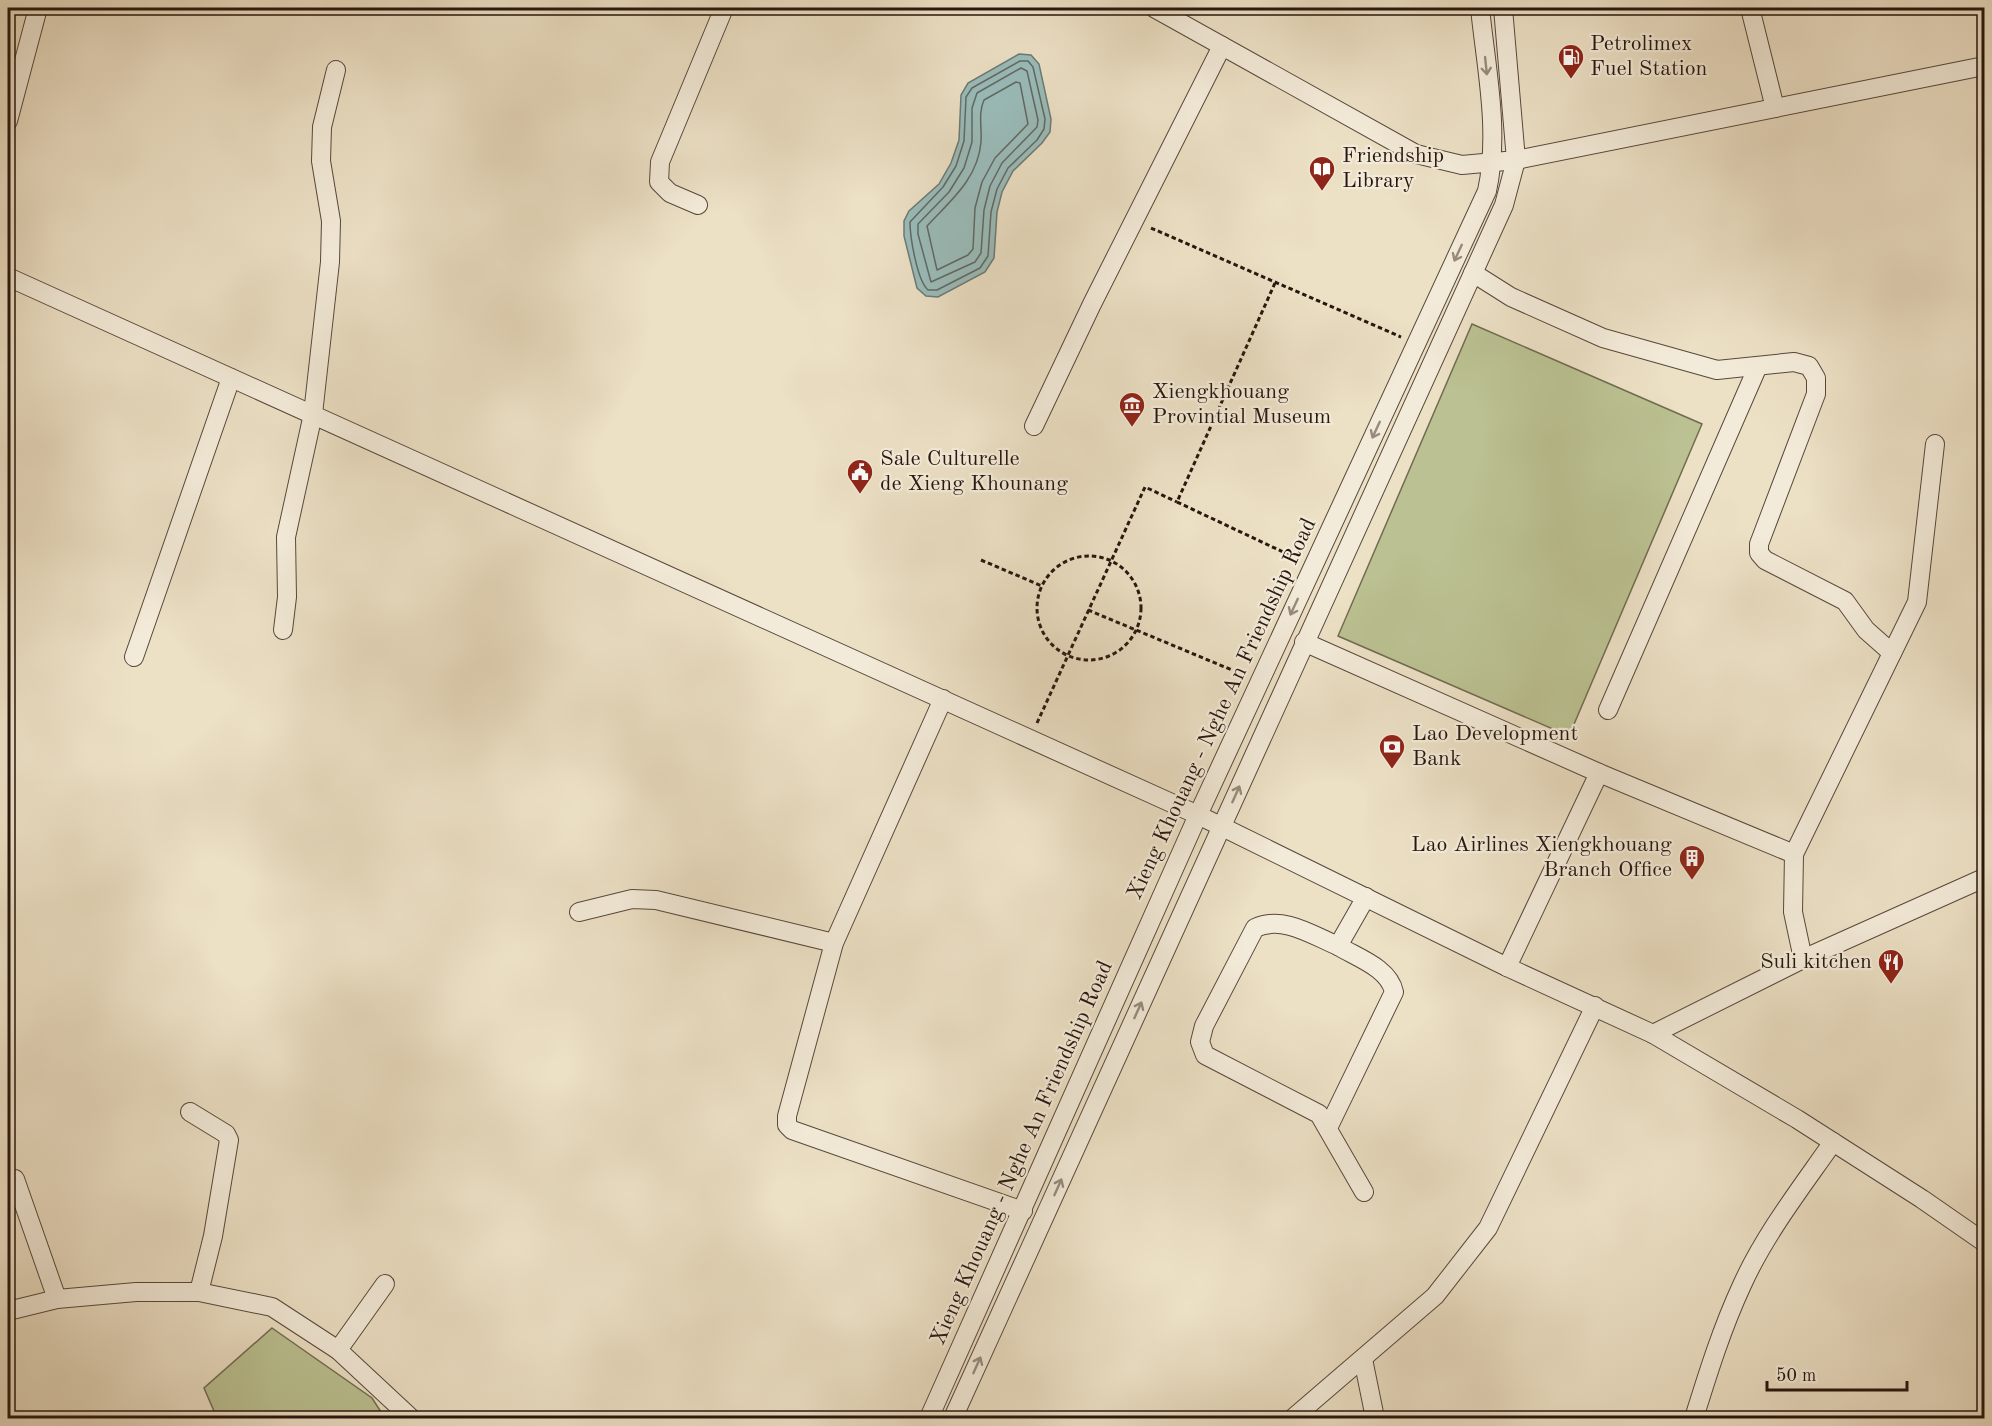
<svg xmlns="http://www.w3.org/2000/svg" width="1992" height="1426" font-family="'Old Standard TT',serif">
	<style>
		.green { fill: #bbc192; stroke: #716c50; stroke-width: 1.5 }
		.water { fill: #9abcba; stroke: #6c7a76; stroke-width: 1.5 }
		.lines { fill: none; stroke-linecap: round; stroke-linejoin: round }
		.shore { stroke: #606964; stroke-width: 1.5 }
		.minor-casing { stroke: #58483c; stroke-width: 20 }
		.path { stroke: #27160f; stroke-width: 3; stroke-dasharray: 4.5 3; stroke-linecap: butt }
		.minor { stroke: #f3ebd9; stroke-width: 18 }
		.oneway { stroke: #978b7e }
		.labels { text-anchor: middle; dominant-baseline: central; stroke-width: 4.5; stroke-linejoin: round; paint-order: stroke }
		.poi-label { font-size: 22px; fill: #27160f; stroke: #f3ebd9; text-anchor: start }
		.street-label { font-size: 22px; fill: #27160f; stroke: #f3ebd9 }
	</style>
	<rect width="100%" height="100%" fill="#ece0c5"/>
	<filter id="stains"><feTurbulence type="fractalNoise" baseFrequency=".00333" numOctaves="4"/><feColorMatrix values="0 0 0 0 .2 0 0 0 0 .09 0 0 0 0 .02 0 0 0 .5 -.17"/></filter>
	<radialGradient id="worn" r=".72"><stop offset=".6" stop-color="#630" stop-opacity="0"/><stop offset="1" stop-color="#630" stop-opacity=".3"/></radialGradient>
	<!-- green -->
	<g class="green">
		<path d="M1472,324l230,100 -133,312 -231,-100z"/>
		<path d="M272,1328l100,70 13,20h-168l-13,-30z"/>
	</g>
	<!-- water -->
	<path class="water" d="M1019,54l12,1 8,9 12,55 -1,13 -8,11 -29,28 -11,21 -5,20 -3,46 -9,14 -47,25 -12,-1 -9,-8 -13,-52v-15l5,-10 30,-27 12,-21 8,-23 2,-45 7,-12z"/>
	<g class="lines">
		<!-- shore -->
		<g class="shore">
			<path d="M1020,61h8l5,6 12,52 -1,10 -7,11 -29,28 -11,21 -6,23 -3,44 -8,12 -43,22h-9c-11,-10 -18,-53 -18,-68l33,-35 13,-21 8,-25 2,-44 6,-9z"/>
			<path d="M1021,68l6,3 11,49 -1,7 -35,36 -12,23 -6,24 -3,43 -6,9 -44,20 -13,-48v-10l31,-32 15,-24 8,-26v-34l5,-15z"/>
			<path d="M1016,82l4,1 8,41 -33,34 -13,24 -7,26 -2,41 -5,6 -31,15 -10,-44c23,-25 51,-47 54,-84 1,-14 -3,-29 3,-42z"/>
		</g>
		<!-- minor casing -->
		<g class="minor-casing">
			<g id="minor">
				<path d="M1154,8l262,146 46,11 54,-5 468,-94"/>
				<path d="M1750,8l25,100"/>
				<path d="M8,121l30,-113"/>
				<path d="M698,205l-28,-12 -11,-11 1,-20 64,-154"/>
				<path d="M1473,273l38,24 92,41 114,32 77,-8 15,4 7,12v16l-57,150v9l6,7 80,41 21,29 26,23"/>
				<path d="M8,277l1190,538 309,152 146,67 144,85 125,80 62,43"/>
				<path d="M1034,426l58,-122 130,-258"/>
				<path d="M283,630l4,-33 -1,-60 27,-123 17,-152 1,-41 -10,-60 1,-34 14,-57"/>
				<path d="M1304,642l295,131 195,81"/>
				<path d="M134,657l97,-279"/>
				<path d="M943,699l-109,244 -47,173v9l5,5 231,81"/>
				<path d="M1608,710l150,-344"/>
				<path d="M579,912l53,-13 24,1 178,43"/>
				<path d="M1803,959l-10,-47 1,-58 123,-252 18,-158"/>
				<path d="M1507,967l92,-194"/>
				<path d="M1653,1034l150,-75 181,-81"/>
				<path d="M190,1112l36,22 3,6 -16,96 -14,56"/>
				<path d="M1328,1128l66,-136c-5,-24 -36,-34 -56,-46"/>
				<path d="M15,1179l42,120"/>
				<path d="M1364,1192l-45,-78 -114,-59 -5,-13 4,-16 51,-98c28,-13 57,7 83,18l28,-49"/>
				<path d="M8,1311l49,-12 79,-7h63l73,15 66,43 73,68"/>
				<path d="M338,1350l47,-66"/>
				<path d="M1363,1359l12,59"/>
				<path d="M929,1418l269,-603 289,-624c13,-60 -1,-123 -7,-183"/>
				<path d="M953,1418l551,-1213 12,-45 -13,-152"/>
				<path d="M1293,1418l142,-122 53,-68 107,-222"/>
				<path d="M1694,1418c14,-45 28,-90 48,-133 23,-51 59,-97 91,-143"/>
			</g>
		</g>
		<!-- path -->
		<g class="path">
			<path d="M1151,228l250,109"/>
			<path d="M1275,283l-98,219 121,57"/>
			<circle cx="1089" cy="608" r="52"/>
			<path d="M981,560l61,26"/>
			<path d="M1088,610l156,65"/>
			<path d="M1037,723l108,-236 32,15"/>
		</g>
		<!-- minor -->
		<use href="#minor" class="minor"/>
	</g>
	<!-- one-way arrows -->
	<defs><path id="oneway-shaft" d="M-6 0H5M1.5-3L5.5 0L1.5 3" fill="none" stroke-width="1.6" stroke-linecap="round" stroke-linejoin="round" transform="scale(1.5)"/></defs>
	<g class="oneway">
		<use href="#oneway-shaft" transform="translate(1486 66) rotate(84)"/>
		<use href="#oneway-shaft" transform="translate(1458 253) rotate(115)"/>
		<use href="#oneway-shaft" transform="translate(1376 430) rotate(115)"/>
		<use href="#oneway-shaft" transform="translate(1294 607) rotate(115)"/>
		<use href="#oneway-shaft" transform="translate(1236 794) rotate(-66)"/>
		<use href="#oneway-shaft" transform="translate(1138 1010) rotate(-66)"/>
		<use href="#oneway-shaft" transform="translate(1058 1187) rotate(-66)"/>
		<use href="#oneway-shaft" transform="translate(977 1365) rotate(-66)"/>
	</g>
	<!-- icons -->
	<defs>
		<g id="fuel-pin" transform="scale(1.35)"><path d="M0 17L-7.5 6A9.5 9.5 0 1 1 7.5 6Z" fill="#8f2418" stroke="#f3ebd9"/><path d="M-5.5-6h7V0h2V4h1.3V-2.5L3-4.5l.8-.8L6-3V5H2.5V1h-1V6h-7ZM-4.2-4.7v3.2H.2V-4.7Z" fill="#fff"/></g>
		<g id="library-pin" transform="scale(1.35)"><path d="M0 17L-7.5 6A9.5 9.5 0 1 1 7.5 6Z" fill="#8f2418" stroke="#f3ebd9"/><path d="M-6-4Q-3-5.5-.7-3.5V5Q-3 3-6 4ZM6-4Q3-5.5 .7-3.5V5Q3 3 6 4Z" fill="#fff"/></g>
		<g id="museum-pin" transform="scale(1.35)"><path d="M0 17L-7.5 6A9.5 9.5 0 1 1 7.5 6Z" fill="#8f2418" stroke="#f3ebd9"/><path d="M0-6L6-3V-2H-6V-3ZM-5-1h2V3h-2ZM-1-1h2V3h-2ZM3-1h2V3H3ZM-6 4H6V6H-6Z" fill="#fff"/></g>
		<g id="civic-pin" transform="scale(1.35)"><path d="M0 17L-7.5 6A9.5 9.5 0 1 1 7.5 6Z" fill="#8f2418" stroke="#f3ebd9"/><path d="M-.6-6.5H3V-4.5H.6V-3L4-1V1h2V6H-6V1h2V-1L-.6-3ZM-1.2 2.5V6h2.4V2.5Z" fill="#fff"/></g>
		<g id="bank-pin" transform="scale(1.35)"><path d="M0 17L-7.5 6A9.5 9.5 0 1 1 7.5 6Z" fill="#8f2418" stroke="#f3ebd9"/><path d="M-6-4H6V4H-6ZM0-2.3a2.3 2.3 0 1 0 0 4.6a2.3 2.3 0 1 0 0-4.6Z" fill="#fff"/></g>
		<g id="building-pin" transform="scale(1.35)"><path d="M0 17L-7.5 6A9.5 9.5 0 1 1 7.5 6Z" fill="#8f2418" stroke="#f3ebd9"/><path d="M-4-6H4V6H1V3H-1V6H-4ZM-2.5-4.3h1.7v1.8h-1.7ZM.8-4.3h1.7v1.8H.8ZM-2.5-1h1.7V.8h-1.7ZM.8-1h1.7V.8H.8Z" fill="#fff"/></g>
		<g id="restaurant-pin" transform="scale(1.35)"><path d="M0 17L-7.5 6A9.5 9.5 0 1 1 7.5 6Z" fill="#8f2418" stroke="#f3ebd9"/><path d="M-5-6h1v4h1v-4h1v4h1v-4h1v5L-1.5 .5V6h-2V.5L-5-1ZM5-6V6H3V1.5H1.5Q1.5-4 5-6Z" fill="#fff"/></g>
	</defs>
	<g fill-rule="evenodd">
		<use href="#fuel-pin" x="1571" y="57"/>
		<use href="#library-pin" x="1322" y="169"/>
		<use href="#museum-pin" x="1132" y="405"/>
		<use href="#civic-pin" x="860" y="472"/>
		<use href="#bank-pin" x="1392" y="747"/>
		<use href="#building-pin" x="1692" y="858"/>
		<use href="#restaurant-pin" x="1891" y="962"/>
	</g>
	<g class="labels">
		<!-- poi labels -->
		<g class="poi-label">
			<text x="1590" y="44">Petrolimex<tspan x="1590" dy="25">Fuel Station</tspan></text>
			<text x="1342" y="156">Friendship<tspan x="1342" dy="25">Library</tspan></text>
			<text x="1152" y="392">Xiengkhouang<tspan x="1152" dy="25">Provintial Museum</tspan></text>
			<text x="880" y="459">Sale Culturelle<tspan x="880" dy="25">de Xieng Khounang</tspan></text>
			<text x="1412" y="734">Lao Development<tspan x="1412" dy="25">Bank</tspan></text>
			<text x="1672" y="845" text-anchor="end">Lao Airlines Xiengkhouang<tspan x="1672" dy="25">Branch Office</tspan></text>
			<text x="1872" y="962" text-anchor="end">Suli kitchen</text>
		</g>
		<!-- street labels -->
		<g class="street-label">
			<text transform="translate(1222 709) rotate(-65)">Xieng Khouang - Nghe An Friendship Road</text>
			<text transform="translate(1022 1153) rotate(-66)">Xieng Khouang - Nghe An Friendship Road</text>
		</g>
	</g>
	<!-- margin -->
	<rect width="1992" height="1426" fill="none" stroke="#ece0c5" stroke-width="30"/>
	<rect x="9" y="9" width="1974" height="1408" fill="none" stroke="#27160f" stroke-width="3"/>
	<rect x="15" y="15" width="1962" height="1396" fill="none" stroke="#27160f" stroke-width="1.5"/>
	<!-- scale -->
	<path d="M1767 1381v9h140v-9" fill="none" stroke="#27160f" stroke-width="3"/>
	<text x="1776" y="1381" font-size="18" fill="#27160f" stroke="#f3ebd9" stroke-width="4.5" paint-order="stroke">50 m</text>
	<rect width="100%" height="100%" filter="url(#stains)"/>
	<rect width="100%" height="100%" fill="url(#worn)"/>
</svg>
